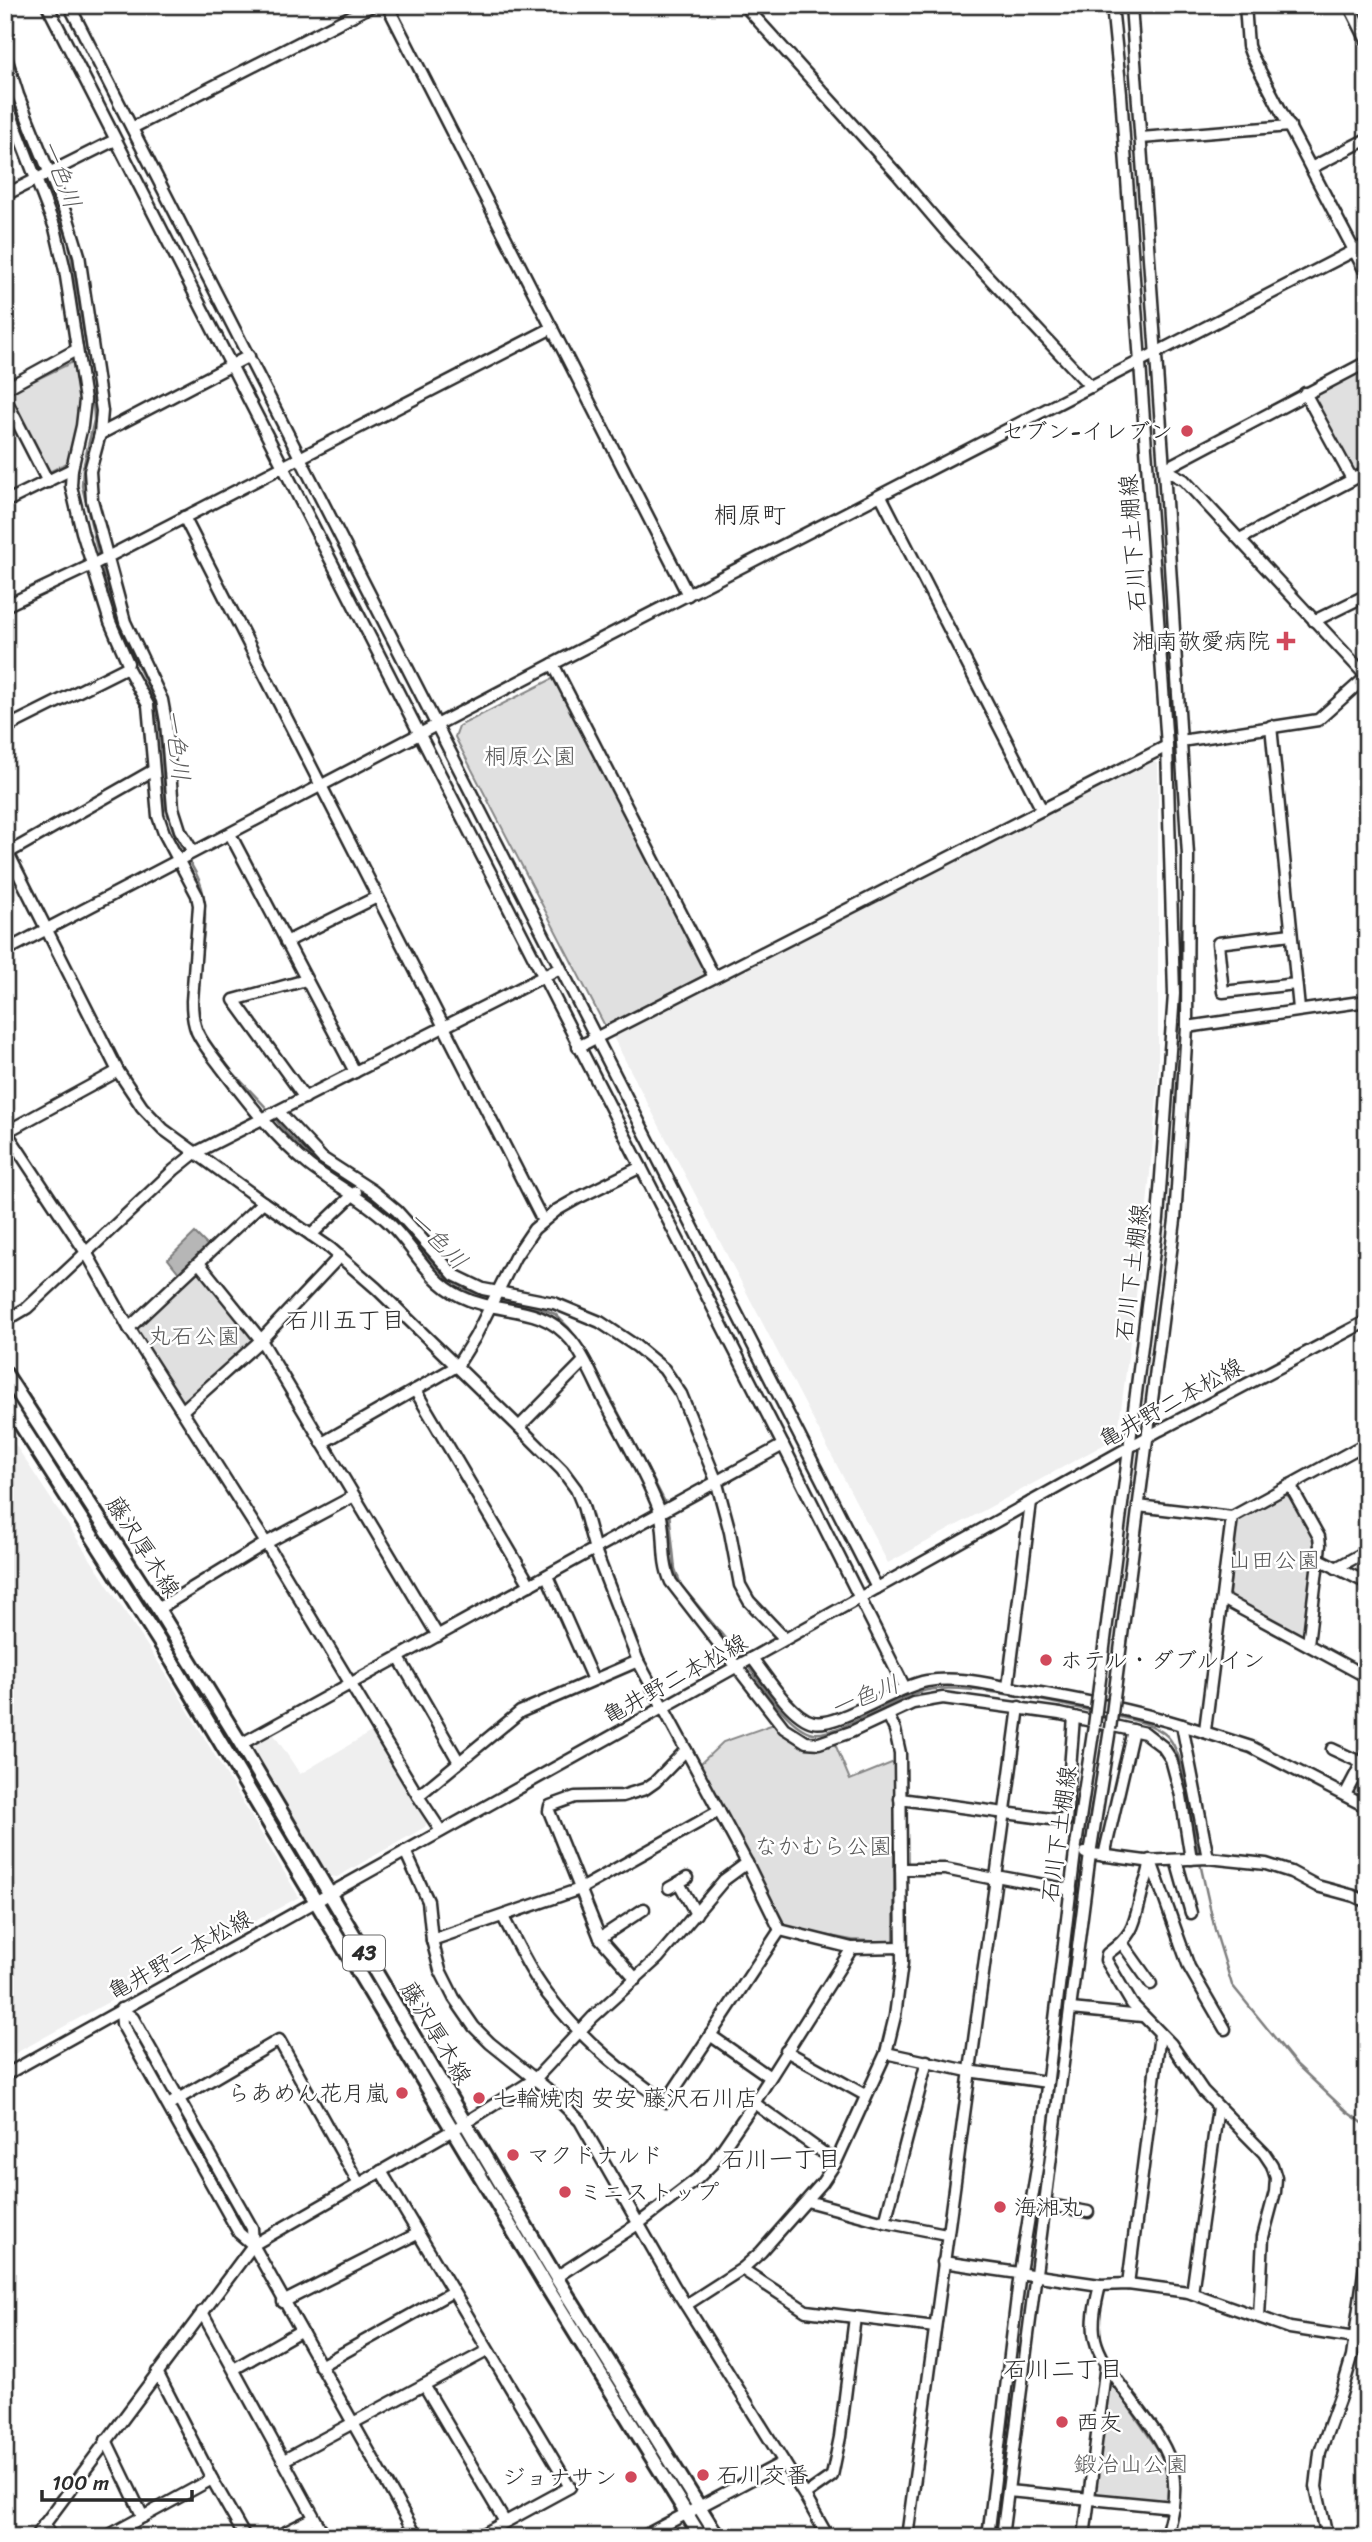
<svg xmlns="http://www.w3.org/2000/svg" width="1372" height="2542" font-family="Sriracha,'Klee One',sans-serif">
	<style>
		.built { fill: #efefef }
		.green { fill: #e0e0e0; stroke: #868686; stroke-width: 2 }
		.water { fill: #b6b6b6; stroke: #7e7e7e; stroke-width: 2 }
		.lines { fill: none; stroke-linecap: round; stroke-linejoin: round }
		.stream { stroke: #7e7e7e; stroke-width: 2.5 }
		.minor-casing { stroke: #2b2b2b; stroke-width: 15 }
		.major-casing { stroke: #2b2b2b; stroke-width: 18 }
		.minor { stroke: #fff; stroke-width: 10 }
		.major { stroke: #fff; stroke-width: 12 }
		.minor-bridge-casing { stroke: #2b2b2b; stroke-width: 15; stroke-linecap: butt }
		.minor-bridge { stroke: #fff; stroke-width: 10 }
		.poi-dot { fill: #d1495b; stroke: #fff; stroke-width: 2.5 }
		.labels { text-anchor: middle; dominant-baseline: central; stroke-width: 5; stroke-linejoin: round; paint-order: stroke }
		.shield { fill: #fff; stroke: #6b6b6b; stroke-width: 2 }
		.shield-label { font-size: 21px; font-weight: bold; fill: #2b2b2b }
		.poi-label { font-size: 23px; fill: #2b2b2b; stroke: #fff; text-anchor: start }
		.street-label { font-size: 23px; fill: #2b2b2b; stroke: #fff }
		.park-label { font-size: 23px; fill: #585858; stroke: #fff }
		.water-label { font-size: 24px; font-style: italic; fill: #5c5c5c; stroke: #fff }
		.neighbourhood-label { font-size: 24px; fill: #2b2b2b; stroke: #fff }
	</style>
	<rect width="100%" height="100%" fill="#fff"/>
	<filter id="ink" filterUnits="userSpaceOnUse"><feTurbulence type="fractalNoise" baseFrequency=".0143" numOctaves="2"/><feDisplacementMap in="SourceGraphic" scale="14" xChannelSelector="R" yChannelSelector="G"/><feConvolveMatrix kernelMatrix="1 2 1 2 8 2 1 2 1" color-interpolation-filters="sRGB"/></filter>
	<g filter="url(#ink)">
		<!-- built -->
		<g class="built">
			<path d="M1153,760l5,5v319l-13,144 -27,204 -4,7 -226,124 -275,-526z"/>
			<path d="M5,1429l166,253 128,215 -294,162z"/>
			<path d="M371,1732l56,89 -2,6 -88,50 -9,-1 -75,-130v-4l20,-9 27,41z"/>
		</g>
		<!-- green -->
		<g class="green">
			<path d="M77,360l4,48 -12,54 -20,10 -41,-79z"/>
			<path d="M1367,362v110l-15,7 -46,-86z"/>
			<path d="M552,679l4,1 151,294 -102,52 -150,-289 4,-11z"/>
			<path d="M199,1263l62,77 -78,70 -54,-82z"/>
			<path d="M1285,1495l4,1 25,41 3,10 -12,86 -4,3 -72,-40 7,-73 11,-9z"/>
			<path d="M774,1724c23,19 29,26 61,20l15,36 44,-18v180l-42,-2 -65,-12 -88,-163 24,-23z"/>
			<path d="M1110,2380l55,80 4,12 -1,30 -73,-8z"/>
		</g>
		<!-- water -->
		<path class="water" d="M195,1233l17,17 -29,28 -15,-19z"/>
		<g class="lines">
			<!-- stream -->
			<g class="stream">
				<path d="M5,79l37,93"/>
				<path d="M45,179l24,64 23,139 2,38 -11,48 -1,18 17,71"/>
				<path d="M101,564l17,60 37,78 4,23 7,84 8,24 11,20"/>
				<path d="M188,859c6,11 13,21 15,34 9,44 -16,90 -1,134 10,28 47,61 67,84"/>
				<path d="M273,1116c28,41 70,59 107,90 41,33 53,78 110,92"/>
				<path d="M496,1299l47,10 12,5 14,14 19,26 79,152"/>
				<path d="M669,1512l6,57 6,16 62,75"/>
				<path d="M747,1665c15,19 41,63 66,68 24,4 85,-38 115,-43 41,-7 121,12 163,21"/>
				<path d="M1115,1716c18,4 37,7 51,19 20,17 27,94 33,121"/>
				<path d="M1200,1863l15,67 17,55 64,79 51,48 20,14"/>
			</g>
			<!-- minor casing -->
			<g class="minor-casing">
				<g id="minor">
					<path d="M47,5l736,1440 122,243"/>
					<path d="M69,5l808,1583"/>
					<path d="M387,5l301,590"/>
					<path d="M744,5l153,169 52,61 142,152"/>
					<path d="M1245,5l3,41 3,8 116,221"/>
					<path d="M1349,5l18,36"/>
					<path d="M5,54l13,41 50,124 11,36 23,156 -2,23 -10,37 2,29 33,122 37,78 4,22 7,86 7,22 13,22"/>
					<path d="M5,99l50,129 10,42 20,130 -3,26 -10,43 -1,17 11,46 28,90 18,41 -1,4 21,38 10,111 6,17 33,62 2,10 -7,96c0,11 1,21 5,31 6,13 16,24 24,35 26,34 55,72 89,99 25,19 54,33 77,55 26,24 40,59 73,75 39,20 79,6 111,44 14,17 23,40 33,60 18,33 42,75 55,109 8,23 1,50 12,73l113,146 22,14 13,1 32,-11 62,-29 30,-5 117,16 85,19 18,14 8,12 10,37 10,63"/>
					<path d="M132,128l241,-123"/>
					<path d="M1141,138l149,-12"/>
					<path d="M1311,168l56,-29"/>
					<path d="M5,195l110,-55"/>
					<path d="M5,389l71,-39"/>
					<path d="M1305,393l47,86"/>
					<path d="M5,398l43,84"/>
					<path d="M100,434l149,-78"/>
					<path d="M1164,469l20,11 183,197"/>
					<path d="M1164,469l203,-107"/>
					<path d="M881,496l161,314"/>
					<path d="M5,502l67,-33"/>
					<path d="M184,517l359,704"/>
					<path d="M1240,539l127,-67"/>
					<path d="M5,606l87,-41 460,-237"/>
					<path d="M1314,621l53,-26"/>
					<path d="M553,664l161,313"/>
					<path d="M1271,726l28,283"/>
					<path d="M5,728l122,-61"/>
					<path d="M1181,741l137,-21 48,-43"/>
					<path d="M230,834l125,238"/>
					<path d="M5,847l113,224 24,36 21,22 100,73 67,46 46,40 143,139 43,43 14,19 7,17 12,44 43,111 109,202 33,67 72,18 50,-1"/>
					<path d="M8,853l144,-82"/>
					<path d="M1291,934l-73,9 5,49 73,-8"/>
					<path d="M286,942l91,-45"/>
					<path d="M5,951l548,-287 814,-420"/>
					<path d="M1187,1027l180,-26"/>
					<path d="M578,1047l589,-301"/>
					<path d="M305,1098l-71,-98 72,-20"/>
					<path d="M279,1112l43,46 51,33 24,20 57,64 29,14 71,14 46,19 36,24 28,23 17,25 35,86 14,52 10,53 9,16 36,38"/>
					<path d="M5,1130l82,124 42,74 137,215 152,253 23,35"/>
					<path d="M6,1132l112,-61"/>
					<path d="M311,1235l45,-43"/>
					<path d="M199,1263l62,77 177,296"/>
					<path d="M5,1321l22,-13 147,-138 21,-17 365,-185"/>
					<path d="M129,1328l134,-126"/>
					<path d="M415,1390l115,195"/>
					<path d="M183,1410l78,-70 79,-84"/>
					<path d="M519,1427l65,-66"/>
					<path d="M322,1443l135,-77 18,-29 40,-80 19,-28 23,-19 21,-12 63,-31"/>
					<path d="M1290,1485l29,52 1,8 -12,99"/>
					<path d="M1138,1506l94,11"/>
					<path d="M1319,1559l42,21"/>
					<path d="M1336,1568l22,-12"/>
					<path d="M547,1576l46,104"/>
					<path d="M1223,1599l144,78"/>
					<path d="M158,1609l108,-66 88,-47"/>
					<path d="M399,1658l60,104"/>
					<path d="M752,1658c14,18 39,59 61,64 24,6 84,-36 114,-41 30,-5 60,3 89,8 56,9 112,20 166,36l26,133"/>
					<path d="M1008,1687l23,-185"/>
					<path d="M1098,1695l60,-476 16,-225 -7,-248 -46,-652 -9,-89"/>
					<path d="M1114,1698l61,-478 12,-193 1,-172 -24,-386 -33,-464"/>
					<path d="M1182,1725l69,22 116,60"/>
					<path d="M1205,1730l27,-213 135,-74"/>
					<path d="M241,1744l542,-299"/>
					<path d="M1332,1749l30,14"/>
					<path d="M1345,1795l22,-42"/>
					<path d="M418,1796l102,-84 118,-51"/>
					<path d="M900,1799l166,22 8,-104"/>
					<path d="M405,1851l23,50 4,39 8,30 14,28 20,29 16,16 56,45 34,33 94,165 131,210 23,41"/>
					<path d="M1085,1853l60,8 63,-3 58,6 25,8 26,14 37,10 13,6"/>
					<path d="M1104,1856l29,-126"/>
					<path d="M1150,1860c0,15 -5,19 -8,32 -8,32 -7,42 -35,62l-1,6 26,44 39,40 32,47 61,62 8,12 4,13 -1,14 -12,45 -4,80"/>
					<path d="M1176,1860l15,53"/>
					<path d="M1153,1867l36,100 36,62"/>
					<path d="M901,1869h44l50,10"/>
					<path d="M996,1876l75,14"/>
					<path d="M679,1883l17,31"/>
					<path d="M669,1888l18,-10"/>
					<path d="M503,1917c15,28 29,60 50,84 32,41 71,72 113,101l114,-172"/>
					<path d="M600,1938l44,-29"/>
					<path d="M432,1940l148,-51 139,-78"/>
					<path d="M1122,1943l29,41"/>
					<path d="M1365,1951l2,-4"/>
					<path d="M636,1979l-36,-41 -51,-127 1,-5 25,-9 47,-1 23,-7 10,-7 31,-32"/>
					<path d="M121,2009l1,15 117,209 14,12 164,292"/>
					<path d="M121,2009l12,9 119,210 1,17"/>
					<path d="M1071,2009l71,7"/>
					<path d="M710,2035l60,42"/>
					<path d="M786,2051l79,44"/>
					<path d="M886,2053l82,18 79,11"/>
					<path d="M5,2075l1155,-645 207,-109"/>
					<path d="M754,2103l82,59"/>
					<path d="M168,2105l111,-65 80,144"/>
					<path d="M381,2171l189,316 -92,50"/>
					<path d="M807,2201l78,21 61,12"/>
					<path d="M1045,2204l43,8"/>
					<path d="M885,2222l42,-161"/>
					<path d="M943,2262l157,23 28,-1 60,8 102,36 65,10"/>
					<path d="M742,2269l64,42 129,16"/>
					<path d="M556,2277l82,-53 59,-45 15,-15 42,-61 98,-155"/>
					<path d="M1128,2284l32,-250"/>
					<path d="M1100,2285c-4,17 -9,36 -5,54 4,17 16,33 26,47 41,55 69,79 44,151"/>
					<path d="M1192,2293l26,-186"/>
					<path d="M283,2302l134,-68"/>
					<path d="M686,2305l56,-36 19,-17 61,-69 14,-21 50,-109 9,-37 7,-53 -2,-210 -5,-23 -7,-15"/>
					<path d="M202,2312l123,225"/>
					<path d="M320,2366l132,-74"/>
					<path d="M234,2369l66,-38"/>
					<path d="M157,2372l55,107 33,58"/>
					<path d="M424,2385l81,137"/>
					<path d="M106,2440l37,77"/>
					<path d="M284,2460l203,-109"/>
					<path d="M1008,2491l165,16"/>
					<path d="M805,2495l27,-19 8,-39 15,-120"/>
					<path d="M44,2524l7,13"/>
					<path d="M35,2537l218,-292 212,-122 70,-44 58,-62 65,-59 66,-78 23,-17"/>
					<path d="M106,2537l106,-58"/>
					<path d="M276,2537l38,-19"/>
					<path d="M642,2537l142,-75"/>
					<path d="M907,2537l112,-830"/>
					<path d="M988,2537l32,-265 18,-110 37,-310 19,-126"/>
					<path d="M1002,2537l88,-683 20,-125"/>
					<path d="M1084,2537l22,-173"/>
					<path d="M1327,2537l-11,-50 4,-35 21,-58 11,-37 15,-106"/>
				</g>
			</g>
			<!-- major casing -->
			<g class="major-casing">
				<g id="major">
					<path d="M5,1373l153,236 83,135 315,533 162,260"/>
					<path d="M5,1400l168,263 372,621 156,253"/>
				</g>
			</g>
			<!-- minor -->
			<use href="#minor" class="minor"/>
			<!-- major -->
			<use href="#major" class="major"/>
			<!-- minor-bridge casing -->
			<g class="minor-bridge-casing">
				<g id="minor-bridge">
					<path d="M1094,1726l4,-31"/>
					<path d="M1110,1729l4,-31"/>
				</g>
			</g>
			<!-- minor-bridge -->
			<use href="#minor-bridge" class="minor-bridge"/>
		</g>
	</g>
	<!-- markers -->
	<g class="poi-dot">
		<circle cx="1187" cy="431" r="7"/>
		<path d="M1282.5 630.5h7v7h7v7h-7v7h-7v-7h-7v-7h7z"/>
		<circle cx="1046" cy="1660" r="7"/>
		<circle cx="402" cy="2093" r="7"/>
		<circle cx="479" cy="2098" r="7"/>
		<circle cx="513" cy="2155" r="7"/>
		<circle cx="565" cy="2192" r="7"/>
		<circle cx="1000" cy="2207" r="7"/>
		<circle cx="1062" cy="2422" r="7"/>
		<circle cx="703" cy="2475" r="7"/>
		<circle cx="631" cy="2477" r="7"/>
	</g>
	<g class="labels">
		<!-- shield labels -->
		<rect class="shield" x="343" y="1935.5" width="42" height="35" rx="5"/>
		<g class="shield-label">
			<text x="364" y="1953">43</text>
		</g>
		<!-- poi labels -->
		<g class="poi-label">
			<text x="1173" y="431" text-anchor="end">セブン-イレブン</text>
			<text x="1270" y="641" text-anchor="end">湘南敬愛病院</text>
			<text x="1060" y="1660">ホテル・ダブルイン</text>
			<text x="388" y="2093" text-anchor="end">らあめん花月嵐</text>
			<text x="493" y="2098">七輪焼肉 安安 藤沢石川店</text>
			<text x="527" y="2155">マクドナルド</text>
			<text x="579" y="2192">ミニストップ</text>
			<text x="1014" y="2207">海湘丸</text>
			<text x="1076" y="2422">西友</text>
			<text x="717" y="2475">石川交番</text>
			<text x="617" y="2477" text-anchor="end">ジョナサン</text>
		</g>
		<!-- street labels -->
		<g class="street-label">
			<text transform="translate(1133 543) rotate(-94)">石川下土棚線</text>
			<text transform="translate(1132 1272) rotate(-83)">石川下土棚線</text>
			<text transform="translate(1171 1403) rotate(-29)">亀井野二本松線</text>
			<text transform="translate(143 1547) rotate(57)">藤沢厚木線</text>
			<text transform="translate(675 1679) rotate(-29)">亀井野二本松線</text>
			<text transform="translate(1059 1834) rotate(-82)">石川下土棚線</text>
			<text transform="translate(180 1955) rotate(-29)">亀井野二本松線</text>
			<text transform="translate(436 2033) rotate(59)">藤沢厚木線</text>
		</g>
		<!-- park labels -->
		<g class="park-label">
			<text x="530" y="756">桐原公園</text>
			<text x="194" y="1336">丸石公園</text>
			<text x="1274" y="1560">山田公園</text>
			<text x="823" y="1846">なかむら公園</text>
			<text x="1131" y="2464">鍛冶山公園</text>
		</g>
		<!-- water labels -->
		<g class="water-label">
			<text transform="translate(61 174) rotate(69)">一色川</text>
			<text transform="translate(177 745) rotate(83)">一色川</text>
			<text transform="translate(438 1240) rotate(45)">一色川</text>
			<text transform="translate(865 1696) rotate(-22)">一色川</text>
		</g>
		<!-- neighbourhood labels -->
		<g class="neighbourhood-label">
			<text x="750" y="515">桐原町</text>
			<text x="345" y="1320">石川五丁目</text>
			<text x="781" y="2159">石川一丁目</text>
			<text x="1063" y="2369">石川二丁目</text>
		</g>
	</g>
	<!-- margin -->
	<rect width="1372" height="2542" fill="none" stroke="#fff" stroke-width="28"/>
	<rect x="14" y="14" width="1344" height="2514" fill="none" stroke="#2b2b2b" stroke-width="2.5" filter="url(#ink)"/>
	<!-- scale -->
	<path d="M42 2490v10h150v-10" fill="none" stroke="#2b2b2b" stroke-width="3.5"/>
	<text x="52" y="2490" font-size="21" fill="#2b2b2b" stroke="#ffffff" stroke-width="5" paint-order="stroke">100 m</text>
</svg>
